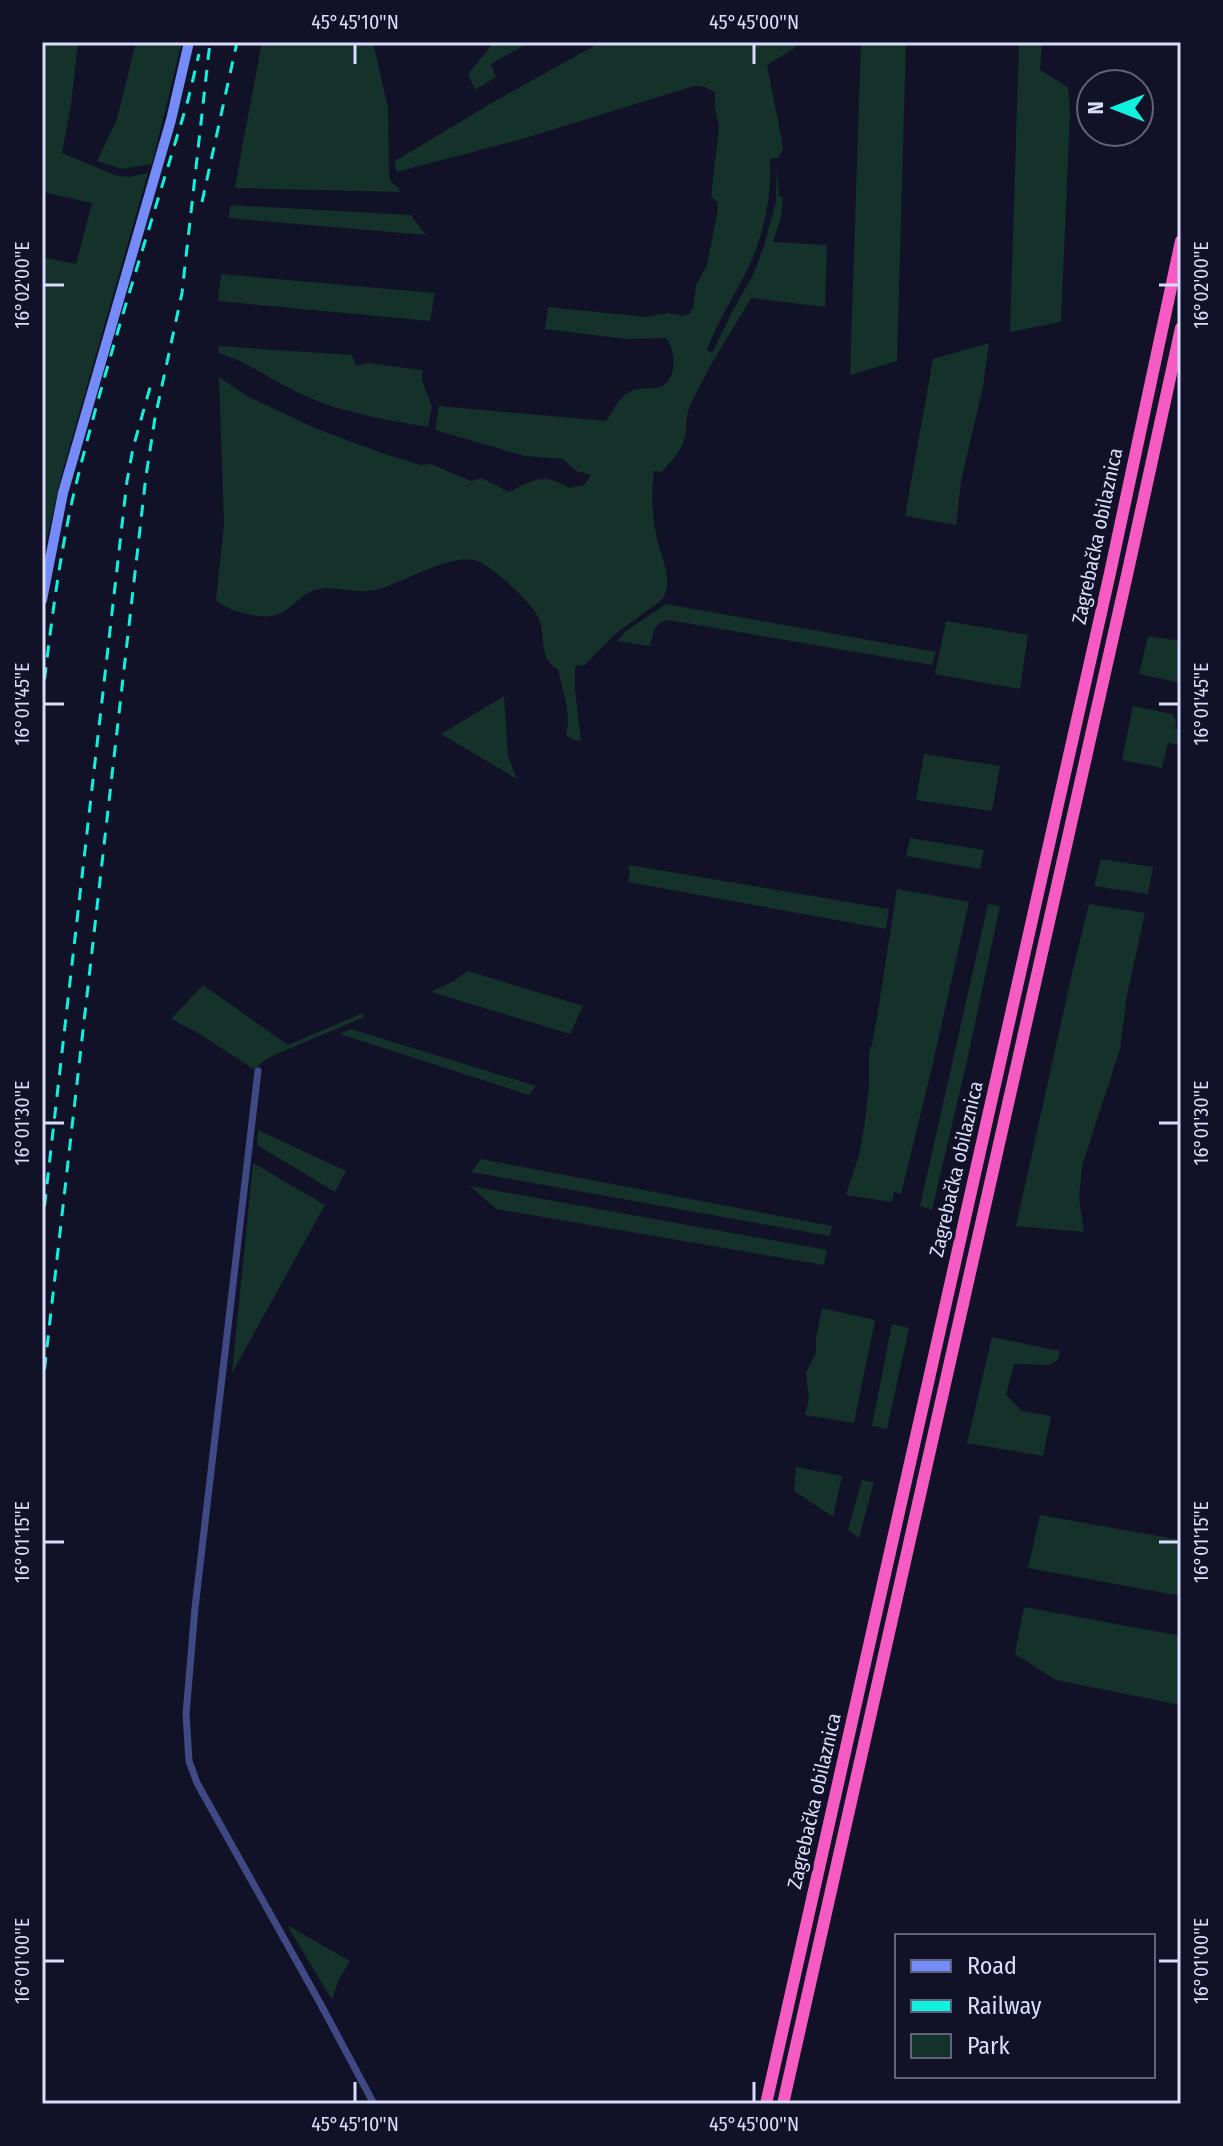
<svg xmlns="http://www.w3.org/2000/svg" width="1223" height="2146" font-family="'Fira Sans Condensed',sans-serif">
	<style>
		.green { fill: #14312a }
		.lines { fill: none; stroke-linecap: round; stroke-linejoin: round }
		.minor { stroke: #3f4983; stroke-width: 7 }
		.secondary { stroke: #758bf7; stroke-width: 10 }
		.motorway { stroke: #f65bc3; stroke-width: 12 }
		.rail { stroke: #10f2dd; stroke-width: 3; stroke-dasharray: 12 10; stroke-linecap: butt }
		.ticks { fill: none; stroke: #d9dcfd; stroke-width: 3 }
		.labels { text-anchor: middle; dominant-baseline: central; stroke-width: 7; stroke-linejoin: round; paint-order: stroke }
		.street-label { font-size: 20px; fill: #d9dcfd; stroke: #111227 }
		.neatline { fill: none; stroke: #d9dcfd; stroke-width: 3 }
		.ticks-label { font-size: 20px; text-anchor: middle; fill: #d9dcfd }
	</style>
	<rect width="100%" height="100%" fill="#111227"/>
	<!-- green -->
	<g class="green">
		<path d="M42,42h36l-7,63 -9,48 53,22 14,2 19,-4 -87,304 -19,83v-303l34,7 16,-61 -50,-11z"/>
		<path d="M136,42h46l-30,122 -30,5 -25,-8 20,-42z"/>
		<path d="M262,42h111l15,66 1,66 2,8 8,6 1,4 -165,-4c8,-49 18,-97 27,-146z"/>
		<path d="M494,42h36l-39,22 5,13 -21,13 -7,-16z"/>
		<path d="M601,42h195l-1,6 -28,17 15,76 1,9 -5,8 -8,1c2,36 -6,76 -22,109 -13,28 -31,53 -41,82l5,3 20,-41 21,-37 11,-29 12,-44 1,-37 2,31 4,2 -2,19 -8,25 54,3 -2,62 -74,-9c-21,36 -44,70 -61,108 -5,11 -2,19 -5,30 -3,15 -14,25 -23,36l-8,-1c-3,20 -2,43 2,63 4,24 19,43 6,66l-47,34 -30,31 -10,1v24l6,51 -8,-1 -7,-5c6,-24 -4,-43 -8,-66 -21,-9 -11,-37 -21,-54 -7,-14 -49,-53 -63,-55 -28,-5 -71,23 -99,30 -20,5 -42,-6 -61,0 -13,5 -22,18 -35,24 -13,7 -52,-2 -63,-14l8,-75 -5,-148 28,19 70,33 68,25 36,11 10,-1 40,17 11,-3 27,14c24,-12 35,-20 60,-4l15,-3 7,-10 -15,-4 -13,-12 -38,-3 -90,-26 4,-24 167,15c7,-11 12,-22 23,-29 10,-6 21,-2 31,-5 18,-6 16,-37 6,-49l-40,1 -81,-10 3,-22 97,10 24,-4 12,3 8,-2 4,-6 3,-23 11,-20 11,-57 -1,-6 -6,-6 8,-68 -4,-21v-15l-10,-5 -11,-1 -175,54 -123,32 -1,-11 100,-60z"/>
		<path d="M861,42h45l-9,319 -47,14z"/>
		<path d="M1019,42h23l-2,28 28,17 2,27 -9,208 -51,10z"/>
		<path d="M231,205l180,10 15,20 -198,-17z"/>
		<path d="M221,274l214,19 -5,28 -212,-20z"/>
		<path d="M989,343l-6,44 -22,94 -5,44 -51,-9 28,-157z"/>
		<path d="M218,346l134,9 4,11 12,-3 54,7v10l10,27 -4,20c-40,-7 -82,-13 -120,-30 -31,-13 -57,-34 -89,-44z"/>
		<path d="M666,604l270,48 -4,13 -264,-45c-15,3 -14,13 -18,26l-33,-5 9,-10z"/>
		<path d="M946,621l82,14 -8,54 -85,-15z"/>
		<path d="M1148,636l33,5v42l-42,-9z"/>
		<path d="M504,696l4,60 9,23 -76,-45z"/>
		<path d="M1133,706l39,8 4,7 -1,8 6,2v14l-13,-2 -6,25 -40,-8z"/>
		<path d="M924,754l76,12 -8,45 -76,-11z"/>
		<path d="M910,838l74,12 -4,19 -74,-13z"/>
		<path d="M1101,859l52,8 -5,27 -54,-8z"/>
		<path d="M629,865l260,44 -3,20 -258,-47 2,-11 -2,-1z"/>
		<path d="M897,889l72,13 -36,161 -32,131 -7,-2 -2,10 -46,-7 13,-40 5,-27 5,-42v-34l3,-8 5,-27z"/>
		<path d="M988,904l12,2 -33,155 -35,149 -12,-4z"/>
		<path d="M1089,904l56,9 -18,82 -7,54 -38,117 -3,32 5,34 -68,-6 57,-257z"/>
		<path d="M468,971l115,35 -13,28 -139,-42 21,-10z"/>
		<path d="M203,985l85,60 75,-32 1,4 -94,40 -8,5 -7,8 -57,-37 -27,-14z"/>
		<path d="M351,1029l185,57 -7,9 -189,-61z"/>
		<path d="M258,1130l88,41 -11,21 -78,-47z"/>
		<path d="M481,1159l351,67 -2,10 -359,-64z"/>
		<path d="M253,1163l72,42 -93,168z"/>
		<path d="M470,1186l357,64 -3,15 -328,-56z"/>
		<path d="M822,1308l53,12 -21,103 -49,-8 4,-16 -3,-26 10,-20v-15z"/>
		<path d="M892,1324l17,4 -22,101 -15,-3z"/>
		<path d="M992,1337l68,14 -2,9 -9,5 -35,-1 -8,31 16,16 29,5 -8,40 -76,-13z"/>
		<path d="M796,1467l46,9 -9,41 -39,-26z"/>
		<path d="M862,1480l12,2 -15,56 -11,-8z"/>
		<path d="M1040,1515l141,25v56l-153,-28z"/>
		<path d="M1024,1607l157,29v69l-125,-25 -41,-26z"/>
		<path d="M287,1925l63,36 -11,18 -7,21z"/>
	</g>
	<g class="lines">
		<!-- minor -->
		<path class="minor" d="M258,1071l-63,537 -9,106 3,47 8,22 123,220 54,101"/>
		<!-- secondary -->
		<path class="secondary" d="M42,600l21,-107 108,-373 18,-78"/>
		<!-- motorway -->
		<g class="motorway">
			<path d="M766,2104l344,-1531 71,-332"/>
			<path d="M783,2104l344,-1529 54,-247"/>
		</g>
		<!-- rail -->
		<g class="rail">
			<path d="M202,202l35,-160"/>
			<path d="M42,701c8,-68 16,-137 31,-204 32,-134 76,-265 115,-397l11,-46"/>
			<path d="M42,1228l85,-747 6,-33 18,-64"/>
			<path d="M42,1391l104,-915 9,-58 27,-125 28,-251"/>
		</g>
	</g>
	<!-- ticks -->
	<path class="ticks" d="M355,44v20M754,44v20M44,285h20M1159,285h20M44,704h20M1159,704h20M44,1123h20M1159,1123h20M44,1542h20M1159,1542h20M44,1961h20M1159,1961h20M355,2082v20M754,2082v20"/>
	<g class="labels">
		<!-- street labels -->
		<g class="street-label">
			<text transform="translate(1097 536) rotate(-78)">Zagrebačka obilaznica</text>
			<text transform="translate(956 1169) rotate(-77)">Zagrebačka obilaznica</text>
			<text transform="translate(814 1801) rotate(-77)">Zagrebačka obilaznica</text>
		</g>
	</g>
	<!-- border -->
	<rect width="1223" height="2146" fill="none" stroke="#111227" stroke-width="88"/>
	<!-- legend -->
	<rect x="895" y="1934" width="260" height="144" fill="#111227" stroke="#61637d" stroke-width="2"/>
	<rect x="911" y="1960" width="40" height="12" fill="#758bf7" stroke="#61637d" stroke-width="2"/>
	<text x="967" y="1974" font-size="24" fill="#d9dcfd">Road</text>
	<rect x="911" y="2000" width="40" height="12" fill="#10f2dd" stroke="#61637d" stroke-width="2"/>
	<text x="967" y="2014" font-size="24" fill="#d9dcfd">Railway</text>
	<rect x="911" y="2034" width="40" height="24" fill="#14312a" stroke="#61637d" stroke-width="2"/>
	<text x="967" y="2054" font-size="24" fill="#d9dcfd">Park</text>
	<!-- north arrow -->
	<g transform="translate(1115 108) rotate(270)"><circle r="38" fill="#111227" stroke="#61637d" stroke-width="2"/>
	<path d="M0-6L14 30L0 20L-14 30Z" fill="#10f2dd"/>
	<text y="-12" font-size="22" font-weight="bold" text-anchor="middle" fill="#d9dcfd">N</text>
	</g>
	<rect x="44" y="44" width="1135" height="2058" class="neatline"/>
	<g class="ticks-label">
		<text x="355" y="29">45°45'10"N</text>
		<text x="754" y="29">45°45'00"N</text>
		<text transform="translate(1201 285) rotate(-90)" y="7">16°02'00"E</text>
		<text transform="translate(22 285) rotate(-90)" y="7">16°02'00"E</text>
		<text transform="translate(1201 704) rotate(-90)" y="7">16°01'45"E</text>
		<text transform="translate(22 704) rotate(-90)" y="7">16°01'45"E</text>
		<text transform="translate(22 1123) rotate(-90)" y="7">16°01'30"E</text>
		<text transform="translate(1201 1123) rotate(-90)" y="7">16°01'30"E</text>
		<text transform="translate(22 1542) rotate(-90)" y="7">16°01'15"E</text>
		<text transform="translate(1201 1542) rotate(-90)" y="7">16°01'15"E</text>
		<text transform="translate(22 1961) rotate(-90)" y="7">16°01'00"E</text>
		<text transform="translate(1201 1961) rotate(-90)" y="7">16°01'00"E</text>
		<text x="355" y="2131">45°45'10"N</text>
		<text x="754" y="2131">45°45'00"N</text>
	</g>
</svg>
